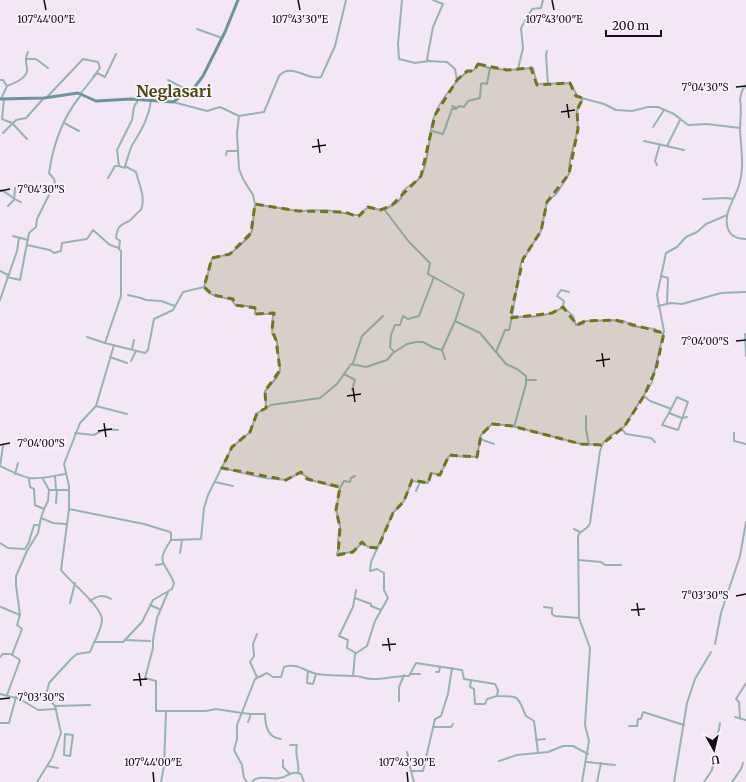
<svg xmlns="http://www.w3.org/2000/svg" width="746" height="782" font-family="Merriweather,serif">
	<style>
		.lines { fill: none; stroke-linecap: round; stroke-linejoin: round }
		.minor { stroke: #95b3b7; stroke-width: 2 }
		.secondary { stroke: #6a979d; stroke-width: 3 }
		.marked { fill: #747419; fill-opacity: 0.2; stroke: #747419; stroke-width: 3; stroke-dasharray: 8 5; stroke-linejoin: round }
		.ticks { fill: none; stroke: #120e13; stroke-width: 1.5 }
		.labels { text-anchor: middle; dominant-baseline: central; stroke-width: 3.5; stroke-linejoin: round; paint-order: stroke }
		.quarter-label { font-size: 16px; font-weight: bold; fill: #4b4b0d; stroke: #fdf5fe }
		.ticks-label { font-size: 10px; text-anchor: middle; fill: #120e13; stroke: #fdf5fe; stroke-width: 3.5; stroke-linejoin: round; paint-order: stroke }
	</style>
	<rect width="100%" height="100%" fill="#f3e6f5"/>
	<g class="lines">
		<!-- minor -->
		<g class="minor">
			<path d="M402,0l-4,44 1,15 16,4 14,-2 18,1 8,7 2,11"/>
			<path d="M197,29l25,9"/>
			<path d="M547,51l-1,4 2,29"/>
			<path d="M26,59h10l12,9"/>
			<path d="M429,61l-2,-2 6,-32 10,-23 -10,-4"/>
			<path d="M518,69l5,-21 -2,-20 11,-19 9,-1 2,-8"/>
			<path d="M0,80h3l4,6"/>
			<path d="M168,80l21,11"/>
			<path d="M746,85l-4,6 -2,8c2,10 0,20 0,31 1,19 5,39 -2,58 -5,14 -15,26 -10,41 3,8 11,10 18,10"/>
			<path d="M81,93l16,-20 8,4 11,-23"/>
			<path d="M47,97l36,-38 15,3 2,6 -7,9"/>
			<path d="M583,98l-6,13 1,18 -8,31 -1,14 -12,19 -10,9 -6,29 -20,32 -9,53c16,2 37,1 51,-9l10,9 3,9 7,-1 2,-3 30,-1 9,1 8,5 23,3 1,3 7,1"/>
			<path d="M1,99l6,-13c7,-3 22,-8 20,-18 -1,-6 -2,-10 1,-16"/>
			<path d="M4,99l-2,20 10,4 15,16"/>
			<path d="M151,101c-2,16 -9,28 -17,41 -5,7 -6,17 -9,24l11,6c3,13 10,25 5,38 -5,3 -8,9 -12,11 -9,4 -12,6 -13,17l4,3 -1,8 2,2v45l-16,47 40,10 3,-3 6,-31 19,-9 10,-18 21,-5 8,-29 18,-4 19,-17 3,-7 3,-26 -2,-9 -10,-16 -4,-10 -2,-36 2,-17 -19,-9 -13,4 -34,-9"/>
			<path d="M452,106l5,2"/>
			<path d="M239,116l25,-4 15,-36c12,-14 29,5 42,1l14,-31 11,-46"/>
			<path d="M64,123l15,8"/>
			<path d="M653,127l11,-17"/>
			<path d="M432,131l11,3 9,-25h4l3,-3 5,1 4,-6 12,-3 1,-14 2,-1 4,1 3,-16"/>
			<path d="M3,133l13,-13 10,-2 17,-19"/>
			<path d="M644,141l40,9"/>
			<path d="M667,146l13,-26"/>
			<path d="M226,155l1,-4h11"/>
			<path d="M657,165l-2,-4 5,-17"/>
			<path d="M125,168l-6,-2 -2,-16 15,-30 2,-13 4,-7"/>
			<path d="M108,178l7,-12h3"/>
			<path d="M0,190c8,2 12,9 21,12"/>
			<path d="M703,199l24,-1 6,1"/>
			<path d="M255,204l43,7 28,-1 29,5h4c14,-15 12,-3 24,-6 5,-1 16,-6 18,-11 2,-4 0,-5 3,-8 7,-6 14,-7 18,-16 8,-18 6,-39 12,-57 4,-12 11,-21 19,-31 6,-8 11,-14 21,-16l4,-6 11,4 18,2 26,-2 4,16 33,-1 8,14 26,7 12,6 16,1 16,-4h10l16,7 14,11 19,-1 33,4"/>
			<path d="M8,206l6,-6 1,-12"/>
			<path d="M13,236l15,4"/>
			<path d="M27,245l23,5 4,3 7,-2 1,-8 25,-4 6,-9 17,15 9,3"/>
			<path d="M0,271l8,4"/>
			<path d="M661,276l7,2 -1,26"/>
			<path d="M7,277l13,3 9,-47 7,-6 1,-8 18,-36 -1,-4 -5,-6c4,-28 14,-56 32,-78"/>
			<path d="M204,287c4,10 19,10 28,13l3,5 20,2v7h18l-1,19 5,9 3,29 -3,6 -12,14 1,17"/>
			<path d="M128,295l13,3 5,2 15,1 14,5"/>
			<path d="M0,300l17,-49 2,-13"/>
			<path d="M658,306l13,-3 11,1 39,-11 25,-1"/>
			<path d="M563,307l1,-6 -7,-5 4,-6 8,2"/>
			<path d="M455,321l25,12 26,31 11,5 9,7v8l-12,43"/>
			<path d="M745,334l1,22"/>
			<path d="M87,337l18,6"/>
			<path d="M132,349l2,-9"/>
			<path d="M442,350l3,9"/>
			<path d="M394,352l-4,-5 1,-12 4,-10h5l3,-9 5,3 11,-3 15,-39"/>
			<path d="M496,352l9,-22h4l3,-14"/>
			<path d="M110,357l17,6"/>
			<path d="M131,361l5,-10"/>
			<path d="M353,363l9,-27 21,-20"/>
			<path d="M344,374l11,6 -3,10"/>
			<path d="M527,380h9"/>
			<path d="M644,396l6,5 19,7 2,1 -2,4 13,5 5,-1"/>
			<path d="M96,406l31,8"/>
			<path d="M669,413l-7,12 16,5 10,-28 -11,-5 -6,12"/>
			<path d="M586,416v13l3,16"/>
			<path d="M621,428l5,6 25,4 4,4"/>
			<path d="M75,433l19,2 11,-6 13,1"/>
			<path d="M734,433v8l12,3"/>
			<path d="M480,439l14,5"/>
			<path d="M0,466c32,16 30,14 65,8"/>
			<path d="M0,466l3,-20"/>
			<path d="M222,468l43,10 21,2 14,-7 14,8 26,7 -4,22 4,17 -2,14 1,6 -2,7 16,-2 9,-9 6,4 10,1"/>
			<path d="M15,474l3,-11"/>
			<path d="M55,476l1,14"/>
			<path d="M29,479l1,8 4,2 1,16 9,4 -3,9 12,5 13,1"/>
			<path d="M43,479l6,11h20"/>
			<path d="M215,482l18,4"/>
			<path d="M340,488l4,-7 6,1 1,-4 4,-2"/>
			<path d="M416,491l4,-9"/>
			<path d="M56,503l1,-13"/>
			<path d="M44,509l4,-8 1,-11"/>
			<path d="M69,509l75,15 26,8 1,1v7"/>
			<path d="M574,529l6,3"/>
			<path d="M0,543l8,5 16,1"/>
			<path d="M25,549l4,-7 5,-17h5"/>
			<path d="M180,553l2,-13"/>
			<path d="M579,560l22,2 4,3h16"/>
			<path d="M156,565l7,-1"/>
			<path d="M168,592l-11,26 -4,22v8l-8,30 11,3v30h50l10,-2 26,4"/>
			<path d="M355,598l16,6v2l10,4"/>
			<path d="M90,601c6,-5 14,-7 21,-2"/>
			<path d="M70,603l5,-20"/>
			<path d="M150,605l9,4"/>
			<path d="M1,607l19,8 -4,-30v-9l11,-25 11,-18 3,-15"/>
			<path d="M544,607l8,1v6l3,2 24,2"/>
			<path d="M125,640l25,1"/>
			<path d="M94,642h29l19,-20 11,-22 19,-11 2,-6c-8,-22 -20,-18 -3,-43l30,-1 3,-31 4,-13 24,-48 18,-15 7,-19 14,-8 49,-7 17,-14 14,-20 15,3 21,-7 6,-7 14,-9 9,-2h7l11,6 8,2 13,-29 9,-27 -36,-20 2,-11 -21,-21 -25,-33"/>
			<path d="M715,644l6,-31 19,-57 6,-34"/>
			<path d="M356,653l-9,-5 1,-8 -9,-4 14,-29 3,-17"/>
			<path d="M12,655l10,-26 -5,-4 3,-10"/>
			<path d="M0,657l3,-3h8l9,6 -13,35"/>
			<path d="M308,671l-1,12 6,1 3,-10"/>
			<path d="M436,672h3l1,-5"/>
			<path d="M411,674h9"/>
			<path d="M353,676l2,-22 12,-8 8,-25 13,-23 -4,-8v-17l-7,-4 -7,2 1,-9 22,-49 11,-12 8,-20 16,2 3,-10 9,2 9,-19 28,1 4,-22 11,-11 20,2 69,18 20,1"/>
			<path d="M257,677l-7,-15 4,-6 -1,-12 4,-10"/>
			<path d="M471,680l-1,7 4,2 1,15h10l2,-5 10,-3"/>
			<path d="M0,694l20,5 18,11 18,-1"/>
			<path d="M399,701v-14l5,-12"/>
			<path d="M55,706l35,-1"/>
			<path d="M242,713l9,1 -3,8"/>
			<path d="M251,714h14c0,11 3,24 16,25"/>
			<path d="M735,717l11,3"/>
			<path d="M740,718l-1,-16 -3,-3 10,-16"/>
			<path d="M0,723h9l7,-26"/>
			<path d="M629,726h8l1,-7h3l2,-7 41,13"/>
			<path d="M433,727h18l2,-3"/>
			<path d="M65,734l8,1 -3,21 -6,-1z"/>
			<path d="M536,740l9,-1"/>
			<path d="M290,745h7c-3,9 3,18 1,28"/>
			<path d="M407,752l4,19h12l12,-52 6,-3 7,-22 4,-26"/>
			<path d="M283,760v7l6,6"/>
			<path d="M499,761l18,-6 31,-3 15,-6h10l15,8"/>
			<path d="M587,762l28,3"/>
			<path d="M47,766l11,2"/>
			<path d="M411,771l3,11"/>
			<path d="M37,782l15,-24 9,-25 -6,-27 -9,-11 3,-12 23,-25 5,-4 13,-2c3,-8 12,-23 12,-32 0,-14 -33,-39 -41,-50l8,-61v-23l-5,-22 16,-41 16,-17 18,-61"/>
			<path d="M161,782l3,-16 2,-55"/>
			<path d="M247,782l-3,-4 -2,-13 -8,-15 3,-11v-14l18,-46 12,-6 6,4h8l3,-10c12,-5 22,5 33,7 12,2 24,1 37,2 6,0 12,3 18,3 12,1 23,-4 37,-3l7,-13 46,7 2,9 31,5 3,6 -1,6c23,0 20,0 29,20l8,5 4,31"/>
			<path d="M252,782c5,-8 19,-2 28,-4 9,-1 9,-8 21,-4l3,8"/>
			<path d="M582,782l7,-41 -4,-16 5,-77 -11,-30 -1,-82c2,-6 10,-6 12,-13l10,-72 3,-8 7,-7 14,-9 28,-45 12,-51 -7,-36 9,-42 11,-6 9,-10 11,-5 9,-8 21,-9"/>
			<path d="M597,782l4,-19"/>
			<path d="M674,782l13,-79 8,-24 16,-27"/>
			<path d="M704,782l8,-12 8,-47"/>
			<path d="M732,782l9,-13 2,-6"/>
		</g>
		<!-- secondary -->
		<path class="secondary" d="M0,99l44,-1 34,-5 18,8 35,-2 42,3 21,-14 9,-12 22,-44 13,-32"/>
	</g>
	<!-- marked area -->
	<path class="marked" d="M478,64l29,6 24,-2 6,17 33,-2 6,13 7,2 -6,12 1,19 -9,45 -22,28 -6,29 -18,28 -13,59 42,-5 11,-6 14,18 8,-4 30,-1 49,13 -8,36 -12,27 -20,31 -23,18 -20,-1 -69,-18 -20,-2 -11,11 -4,22 -28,-2 -9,20 -9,-1 -3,9 -16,-3 -8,21 -11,12 -15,35 -11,-1 -5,-5 -9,10 -15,3 2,-28 -4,-17 4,-23 -33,-8 -6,-7 -15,8 -64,-12 10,-21 18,-15 7,-19 9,-5 -1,-17 15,-21 -4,-30 -4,-10 2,-17 -19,1v-6l-20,-3 -2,-6 -20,-4 -9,-8 8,-29 18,-4 21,-21 4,-29 43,7 47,1 13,5 10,-10 12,3 11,-4 30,-30 14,-61 22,-35 10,-9h7z"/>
	<!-- ticks -->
	<path class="ticks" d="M44,0l2,10M298,0l2,10M552,0l2,10M736,87l10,-1M567,104l2,14M561,112l14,-2M318,139l2,14M312,147l14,-2M0,191l10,-2M736,341l10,-1M602,353l2,14M596,361l14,-2M353,388l2,14M347,396l14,-2M104,423l2,14M98,431l14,-2M0,445l10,-2M736,596l10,-2M637,603l2,13M631,610l14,-1M388,638l2,13M382,645l14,-1M139,673l2,13M133,680l14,-1M0,699l10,-1M153,772l1,10M407,772l1,10"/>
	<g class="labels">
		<!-- quarter labels -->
		<g class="quarter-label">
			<text x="174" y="91">Neglasari</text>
		</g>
	</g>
	<g class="ticks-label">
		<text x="46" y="23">107°44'00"E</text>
		<text x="300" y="23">107°43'30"E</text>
		<text x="554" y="23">107°43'00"E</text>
		<text x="705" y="91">7°04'30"S</text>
		<text x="41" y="193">7°04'30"S</text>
		<text x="705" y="345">7°04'00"S</text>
		<text x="41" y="447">7°04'00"S</text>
		<text x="705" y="599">7°03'30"S</text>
		<text x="41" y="701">7°03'30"S</text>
		<text x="153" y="766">107°44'00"E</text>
		<text x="407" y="766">107°43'30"E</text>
	</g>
	<!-- north arrow -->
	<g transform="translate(714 750) rotate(172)" stroke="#fdf5fe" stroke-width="3" paint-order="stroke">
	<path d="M0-3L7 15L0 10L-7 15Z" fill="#120e13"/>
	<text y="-6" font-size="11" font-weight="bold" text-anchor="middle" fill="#120e13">U</text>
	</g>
	<!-- scale -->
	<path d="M606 30v6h55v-6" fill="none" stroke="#120e13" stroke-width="2"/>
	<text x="612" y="30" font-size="12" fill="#120e13" stroke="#fdf5fe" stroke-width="3" paint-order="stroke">200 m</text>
</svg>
